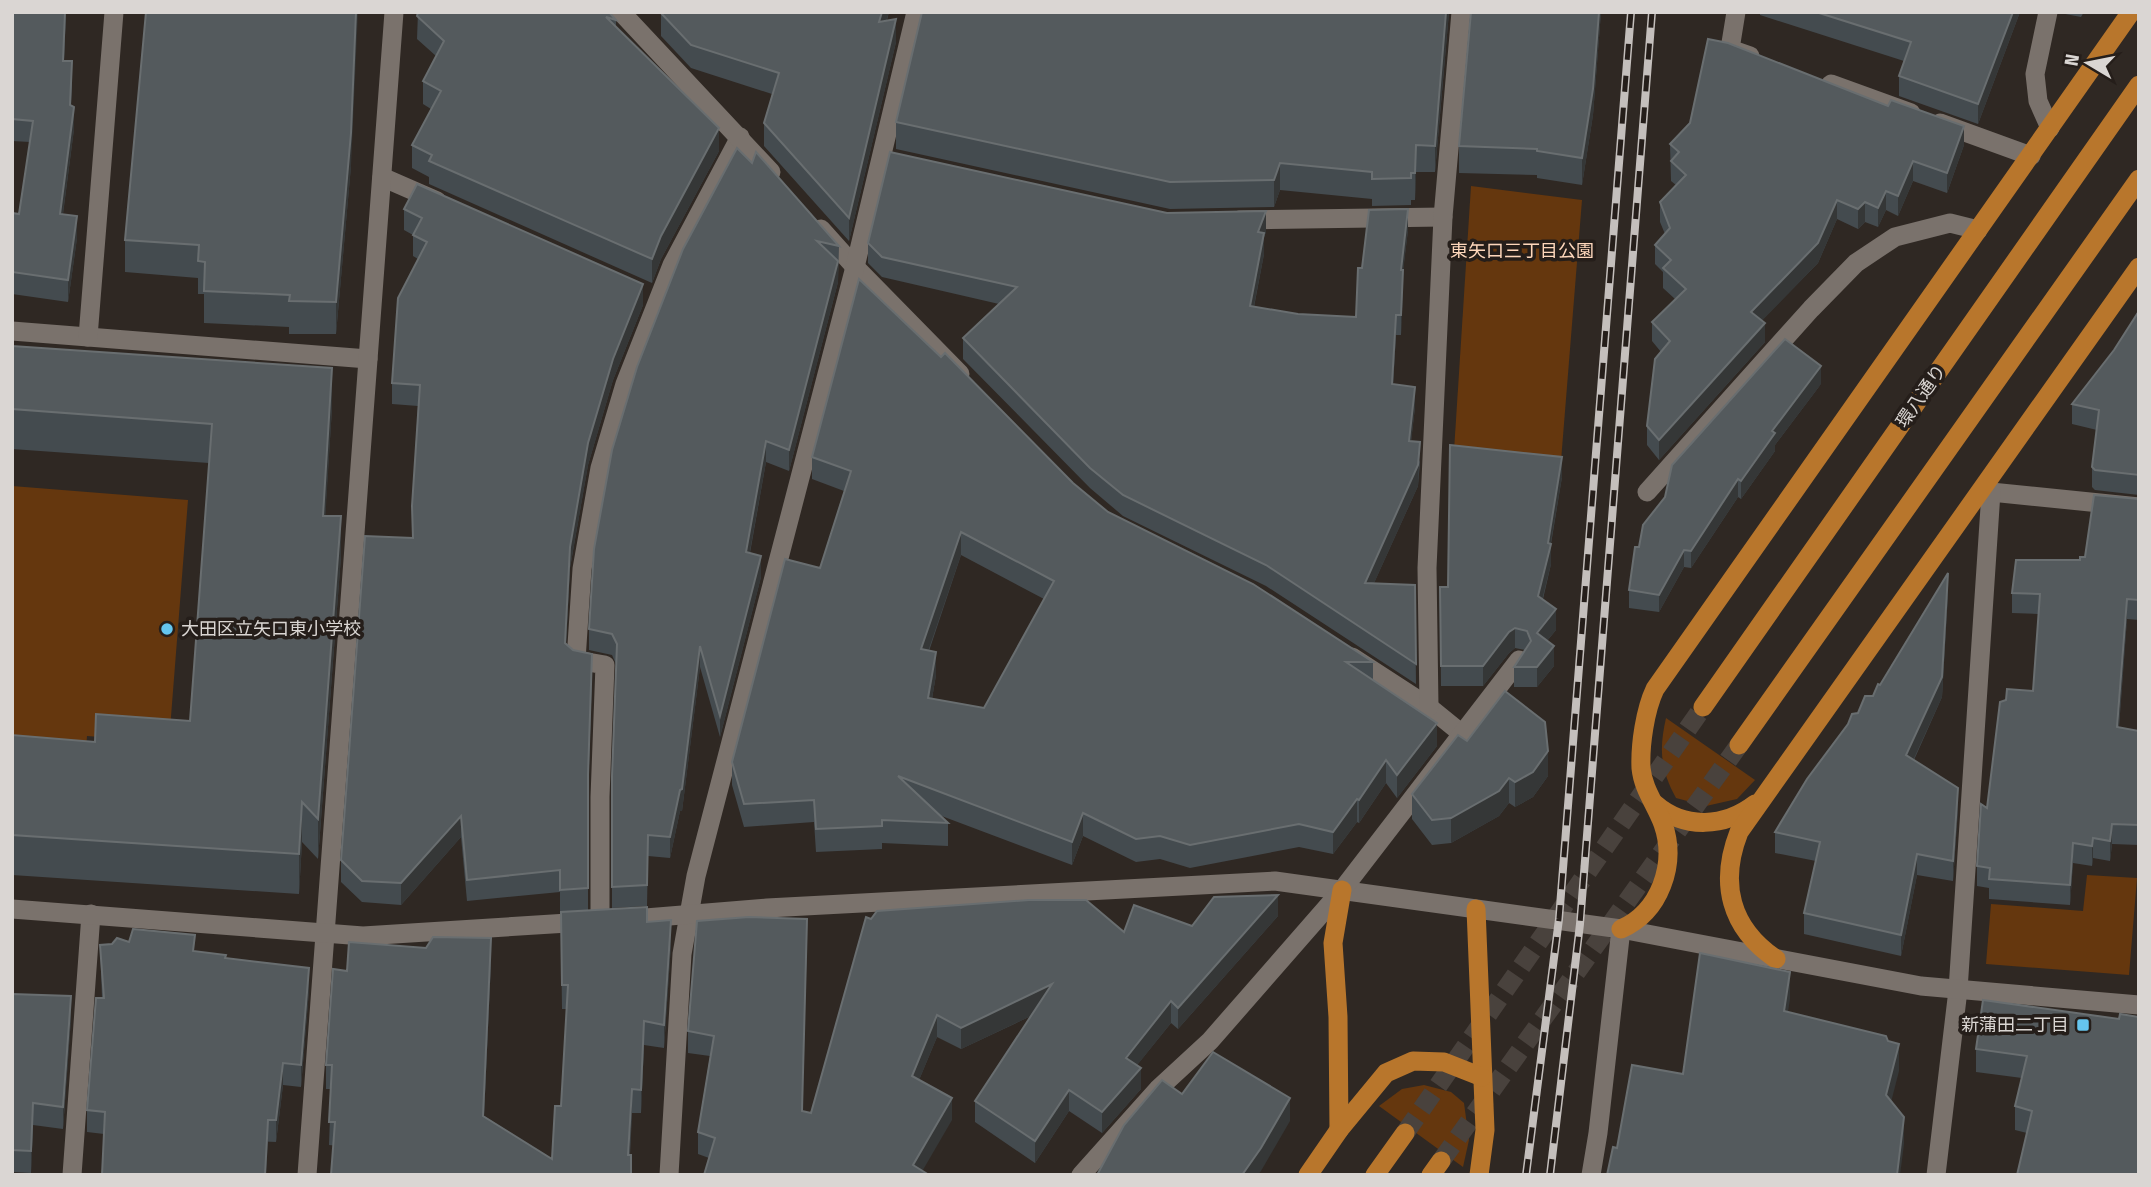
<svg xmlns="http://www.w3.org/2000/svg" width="2151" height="1187" font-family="'Fira Sans Condensed','Noto Sans JP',sans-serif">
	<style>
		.green { fill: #65370e }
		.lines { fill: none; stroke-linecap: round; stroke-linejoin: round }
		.primary-tunnel { stroke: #49423d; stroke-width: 19; stroke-dasharray: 19 10; stroke-linecap: butt }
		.service { stroke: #7a726c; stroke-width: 19 }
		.minor { stroke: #7a726c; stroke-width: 19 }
		.tertiary { stroke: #7a726c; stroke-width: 19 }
		.primary { stroke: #b8762c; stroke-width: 19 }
		.rail-casing { stroke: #c4bfbc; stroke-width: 8 }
		.rail { stroke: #251e1a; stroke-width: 5; stroke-dasharray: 16; stroke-linecap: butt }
		.wall { fill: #444b4f; fill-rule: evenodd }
		.shaded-wall { fill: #353737 }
		.building { fill: #545a5d; stroke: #696e70; stroke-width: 2; fill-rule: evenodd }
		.poi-dot { fill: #65c5ee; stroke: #251e1a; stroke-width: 2.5 }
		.labels { text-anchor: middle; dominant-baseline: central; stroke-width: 7; stroke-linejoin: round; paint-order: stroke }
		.park-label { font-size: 18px; fill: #fed7bb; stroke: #251e1a }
		.street-label { font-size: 18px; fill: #dad6d3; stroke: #251e1a }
		.poi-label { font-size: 18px; fill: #dad6d3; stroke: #251e1a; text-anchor: start }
	</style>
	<rect width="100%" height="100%" fill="#2f2823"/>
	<!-- green -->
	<g class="green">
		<path d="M1471,186l111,14 -21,261 -107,-10z"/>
		<path d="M12,486l176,14 -19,242 -82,-6 -2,26 -73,-6z"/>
		<path d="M1666,718l89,62 -18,19 -31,7 -30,-8c-16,-29 -17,-49 -10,-80z"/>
		<path d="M2087,875l50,3 -8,97 -143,-11 5,-60 92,7z"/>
		<path d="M1424,1085l27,7 13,11 5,37 -6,27 -84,-61 23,-17z"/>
	</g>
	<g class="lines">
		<!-- primary-tunnel -->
		<g class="primary-tunnel">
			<path d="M1405,1133l298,-426"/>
			<path d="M1441,1161l298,-416"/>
		</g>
		<!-- service -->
		<g class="service">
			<path d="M382,177l55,24"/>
			<path d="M1991,492l148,15"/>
			<path d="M600,921v-124l5,-132 -29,-5 6,-91 18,-101 25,-84 47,-119 68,-128"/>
			<path d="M72,1175l19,-261"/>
		</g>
		<!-- minor -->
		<g class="minor">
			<path d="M621,12l150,160"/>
			<path d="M1736,12l-6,37 20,7"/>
			<path d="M2048,12l-13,62 3,27 12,27"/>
			<path d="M1831,84l80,29"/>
			<path d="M1940,123l91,33"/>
			<path d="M1239,220l204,-3"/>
			<path d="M821,229l34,38 105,107"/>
			<path d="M12,331l356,28"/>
			<path d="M88,337l26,-325"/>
			<path d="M1647,492l164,-183 45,-46 39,-26 55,-14 28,7"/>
			<path d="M1352,657l77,50 32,26"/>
			<path d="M1429,707l-2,-139 16,-351 18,-205"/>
			<path d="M307,1175l87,-1163"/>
			<path d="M669,1175l13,-221 14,-78 159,-609 61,-255"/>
			<path d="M1591,1175l7,-42 23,-204"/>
			<path d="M1936,1175l22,-185 33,-498 -6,-5"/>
		</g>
		<!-- tertiary -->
		<g class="tertiary">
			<path d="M12,909l351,27 221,-14"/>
			<path d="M621,920l146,-12 508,-27 346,48 300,57 218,19"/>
			<path d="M1081,1175l77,-86 52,-48 132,-151 177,-230"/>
		</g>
		<!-- primary -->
		<g class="primary">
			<path d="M1703,707l436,-622"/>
			<path d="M1739,745l400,-566"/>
			<path d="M1655,804c30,26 70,23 100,0"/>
			<path d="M1476,909l9,221 -6,45"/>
			<path d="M1621,929c39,-17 56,-65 42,-105 -7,-19 -20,-35 -22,-56 -1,-23 4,-58 14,-79l476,-677"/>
			<path d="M1776,959c-46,-31 -57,-76 -37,-127l400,-565"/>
			<path d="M1339,1130l-1,-113 -5,-74 9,-53"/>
			<path d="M1308,1175l31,-45 47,-57 27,-12 31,1 38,15"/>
			<path d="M1375,1175l30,-42"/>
			<path d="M1431,1175l10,-14"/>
		</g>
		<!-- rail casing -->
		<g class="rail-casing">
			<g id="rail">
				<path d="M1526,1175l33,-256 72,-907"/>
				<path d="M1550,1175l30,-251 72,-912"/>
			</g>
		</g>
		<!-- rail -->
		<use href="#rail" class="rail"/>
	</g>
	<!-- wall -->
	<g class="wall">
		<path d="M12,12h54l-2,49 8,22 -1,22 3,24 -11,85 14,24 -9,64 -56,-8v-81l7,1 11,-72 -18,-1z"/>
		<path d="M418,12h191l7,8v7l103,124 -58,108 -9,24 -223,-99v-7l-17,-9v-23l19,-36 -8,-5v-23l13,-25 -19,-17z"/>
		<path d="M661,12h228l-2,8 9,22 -47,199 -85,-95v-23l8,-29 -81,-26 -30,-32z"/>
		<path d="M1449,12l-14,160h-19l-1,28h-4v5l-39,1v-7l-92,-9 -6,17 -104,2 -274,-60v-27z"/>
		<path d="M1471,12h130l-8,103 -11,70 -45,-7v-3l-78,-2v-27z"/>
		<path d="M1760,12h260l-42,112 -79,-28v-20l5,-15 -144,-46z"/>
		<path d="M2060,12h24l-3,5 -21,-4z"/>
		<path d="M1670,144l294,1 -17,48 -34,-12 -15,35 -12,-6 -8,17 -13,-5 -7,7 -21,-10 -19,44 -56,57 3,22 -106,118 -12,-15v-19l14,-74 -9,-11v-19l23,-23 -12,-11v-16l-8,-8v-19l10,-11 -5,-12v-20l16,-17 -5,-4z"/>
		<path d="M737,148l102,98 -1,36 -49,189 -23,-9 -16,91 11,24 -41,160 -20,-70 -18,144h-2l-10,47 -22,-2 -1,50 -35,2v-132l4,-112 -4,-9 -23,-5v-21z"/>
		<path d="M351,166l-15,168h-47v-7l-85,-4v-29h-6v-16l-73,-6v-32z"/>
		<path d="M404,209l239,96 -30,75 -25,85 -18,103 -4,76 26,31 -4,122v113l-28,2v-20l-93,9 -6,-64 -60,68 -39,-3 -21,-20v-22l72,-322 -1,-32 6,-100 -26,-2v-21l26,-124 -5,-3v-21l-9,-5z"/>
		<path d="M1167,213l99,19 -2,5v17l-10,53 44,7 58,3 6,-49 46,-38 -5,40 -2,65h-5l-3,50 22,22 -4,34 9,21 -2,24 -44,97 41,2 1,99 -150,-98 -143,-70 -33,-28 -127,-129v-21l36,-34 -117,-27 -14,-14v-20z"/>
		<path d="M2139,311v184l-44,-5 -3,-3v-20l5,-37 -25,-6v-20l42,-54z"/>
		<path d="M12,346l320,62 -7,108 16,40 -23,303 -16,-17 -3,52 -287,-19v-140l83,7 95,-21 19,-258 -197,-14z"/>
		<path d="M1821,384l-46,61v6l-34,48 -3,-2 -47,71 -7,-1 -25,45 -30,-4v-18l10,-43z"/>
		<path d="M812,457l261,26 35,29 265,150v18l64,66 -40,52 -11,-15 -27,40 -2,-1 -24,32 -34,-7 -109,21 -30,-9 -24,3 -53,-26 -11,29 -133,-50 9,8v23l-66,-3v6l-66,3 -2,-30 -70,5 -12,-42v-23l88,-194 24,-77 -32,-12zM961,555l83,44 -60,109 -52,-9 4,-24 -7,-24z"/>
		<path d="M1562,477l-11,67v20l-8,35 13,31 -9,11 7,25 -17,21h-23v-20l11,-17 -10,-2 -6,5 -26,33h-42l-1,-99h8z"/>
		<path d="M2139,499v121l-12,-1 -8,108 20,4v114l-27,-1 -2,17 -17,-3 -1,8 -19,-3 -3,42 -81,-6v-11l-12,-2v-20l10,-58 46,-117 6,-77 -27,-1v-20l73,-36z"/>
		<path d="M1948,594l-6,103 -28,63 44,49 -5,72 -36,-6 -16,81 -97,-22v-21l12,-52 -41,-8v-21l83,-119 15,-17z"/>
		<path d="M1467,741l81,35 -15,21 -18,10 -6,-4 -10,13 -48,27 -19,2 -20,-26v-25z"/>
		<path d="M1278,916l-100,113 -7,-6 -34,42 4,24 -39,44 -33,-22 -34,52 -60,-41v-21l56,-85 -70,33 -24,-12 -18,43 33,40 -243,38 -11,-4v-22l12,-76 -22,-3v-22l119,-91 -5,171 9,2 60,-194 253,13z"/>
		<path d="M647,922l24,22 -7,104 -20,-3 -3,68h-9l-2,42 1,20 -302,-30 2,-56h-5v-24l21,-94 144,-9 -7,154 68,43 9,-53 6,-97h-5l-1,-73z"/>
		<path d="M129,942l66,10 31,6 83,32 -8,97 -18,-2 -7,57 -172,-8 -17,-2v-22l15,-112 -2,-53z"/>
		<path d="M12,994l59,24 -8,111 -30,-4 -2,48 -19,-1z"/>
		<path d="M2139,1017l-112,116 -12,-3v-24l7,-28 -46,-6v-23l143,-30z"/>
	</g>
	<!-- shaded-wall -->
	<g class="shaded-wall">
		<path d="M65,12h1l-3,71v-22z"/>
		<path d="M356,12h2l-7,154 -15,168v-32z"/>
		<path d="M882,12h7l-10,33v-23z"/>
		<path d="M1446,12h3l-14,160v-26z"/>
		<path d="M1599,12h2l-8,103 -11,70v-27z"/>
		<path d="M2013,12h7l-42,112v-20z"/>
		<path d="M896,19v23l-47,199v-23z"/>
		<path d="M74,107v22l-14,106v-21z"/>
		<path d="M1964,126v19l-17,48v-20z"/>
		<path d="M719,128v23l-58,108 -9,24v-24l9,-23z"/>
		<path d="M1416,145v27l-1,28v-27z"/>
		<path d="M1913,161v20l-15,35v-20z"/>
		<path d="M1280,163v27l-6,17v-27z"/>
		<path d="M1886,191v19l-8,17v-19z"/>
		<path d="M1837,200v19l-19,44 -67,69v-20z"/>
		<path d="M1865,202v20l-7,7v-20z"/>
		<path d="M1408,209v21l-7,60v-20z"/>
		<path d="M1266,211v21l-2,5v17l-14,72v-20l8,-74z"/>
		<path d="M77,216v22l-9,64v-22z"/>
		<path d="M838,261v21l-49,189v-21z"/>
		<path d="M1403,270v20l-2,45v-20z"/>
		<path d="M643,284v21l-30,75 -25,85 -18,103 -5,96v-21l5,-96 18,-104 25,-84z"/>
		<path d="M1396,315v20l-4,70v-21z"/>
		<path d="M1765,323v19l-106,118v-20z"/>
		<path d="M1821,366v18l-46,61v6l-34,48v-18l31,-50z"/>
		<path d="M332,368v40l-9,148v-40z"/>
		<path d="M1415,387v20l-6,55v-21z"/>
		<path d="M766,441v21l-20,111v-21z"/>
		<path d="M1420,442l-2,44 -53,117v-20z"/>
		<path d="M1562,457v20l-12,70 1,-3v20l-13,52v-20z"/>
		<path d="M1738,479v18l-47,71v-17z"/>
		<path d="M341,516v40l-23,303v-40z"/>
		<path d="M961,532v23l-40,117v-23z"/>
		<path d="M1684,550v17l-25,45v-17z"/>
		<path d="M761,556v21l-41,160v-21z"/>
		<path d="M1948,573v21l-6,103 -36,79v-21z"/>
		<path d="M2127,599v20l-10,128v-20z"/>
		<path d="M1556,609v21l-19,23v-20z"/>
		<path d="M1515,628v20l-6,5 -26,33v-20l26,-34z"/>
		<path d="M700,646v21l-18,144h-2l-10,47v-21z"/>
		<path d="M1554,646v20l-17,21v-20z"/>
		<path d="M936,652v23l-8,46v-23z"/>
		<path d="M592,654v21l-4,122v-22z"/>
		<path d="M1437,723v23l-40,52v-23z"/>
		<path d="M1548,751v25l-15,21 -18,10v-25z"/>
		<path d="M1386,760v23l-27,40v-23z"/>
		<path d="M1509,778v25l-10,13 -48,27v-25z"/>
		<path d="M1958,788v21l-5,72v-20z"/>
		<path d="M1357,799v23l-24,32v-22z"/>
		<path d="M302,802v40l-3,52v-40z"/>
		<path d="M1083,813v23l-11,29v-23z"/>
		<path d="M461,816v21l-60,68v-22z"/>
		<path d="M2112,824v20l-2,17v-20z"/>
		<path d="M2093,838v20l-1,8v-20z"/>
		<path d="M2073,843v20l-3,42v-20z"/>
		<path d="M1917,854v21l-16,81v-21z"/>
		<path d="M1278,895v21l-100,113v-21z"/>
		<path d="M671,920v24l-7,104v-23z"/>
		<path d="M491,938v24l-8,177v-23z"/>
		<path d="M309,968v22l-8,97v-22z"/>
		<path d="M1790,972v27l-6,39v-27z"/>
		<path d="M1052,984v22l-91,43v-21z"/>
		<path d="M71,996v22l-8,111v-22z"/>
		<path d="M1171,1001v22l-45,56v-21z"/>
		<path d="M937,1015v22l-25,60v-21z"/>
		<path d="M644,1021v24l-3,68v-23z"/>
		<path d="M1899,1044v27l-13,51v-27z"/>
		<path d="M283,1063v22l-7,57v-22z"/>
		<path d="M1141,1068v21l-39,44v-21z"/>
		<path d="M632,1089v24l-4,62v-20z"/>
		<path d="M1069,1090v21l-34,52v-22z"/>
		<path d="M952,1098v22l-32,55 -7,-10z"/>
		<path d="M1290,1098v23l-29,50 -3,4h-16z"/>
		<path d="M33,1103v22l-2,48v-22z"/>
		<path d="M1904,1117v27l-4,31h-3z"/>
		<path d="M268,1120v22l-2,33h-1z"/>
	</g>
	<!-- building -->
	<g class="building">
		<path d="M12,12h53l-2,49h9l-2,44 4,2 -14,107 17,2 -9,64 -56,-8v-59l7,1 14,-93 -21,-2z"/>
		<path d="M146,12h210l-5,121 -15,169 -47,-1 1,-6 -86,-4 1,-29 -7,-1 1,-16 -74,-5z"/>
		<path d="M418,12h191l7,8 -10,-3 113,111 -58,108 -9,23 -223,-98 3,-6 -20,-10 29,-54 -18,-10 21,-40 -27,-25z"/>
		<path d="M661,12h221l-3,10 17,-3 -47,199 -85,-95 15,-50 -88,-28 -30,-32z"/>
		<path d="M922,12h524l-11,134 -19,-1 -1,28h-4v5l-39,1v-7l-92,-9 -6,17 -104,2 -274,-60z"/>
		<path d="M1471,12h128l-6,77 -11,69 -45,-7v-2l-78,-3z"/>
		<path d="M1816,12h197l-35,92 -79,-28 12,-34z"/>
		<path d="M1708,39l20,4 160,63 3,-6 73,26 -17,47 -34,-12 -15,35 -12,-5 -8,17 -13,-6 -7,7 -21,-9 -19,43 -67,69 14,11 -106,117 -12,-14 8,-67 15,-18 -18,-19 34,-33 -23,-21 8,-8 -16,-15 15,-17 -10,-26 26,-27 -15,-14 8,-9 -9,-8 20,-21z"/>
		<path d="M737,148l15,15 4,-11 83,94 -22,-5 21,20 -49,189 -23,-9 -20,111 15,4 -41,160 -20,-70 -18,143 -2,1 -10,47 -22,-2 -1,50 -35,2v-111l5,-132 -5,-10 -23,-5 5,-80 18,-99 25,-83 46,-118z"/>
		<path d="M890,152l277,61 99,-2 -8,21 6,1 -14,73 48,8 58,3 2,-49h4l7,-58 39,-1 -7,61h2l-2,45h-5l-4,69 23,3 -6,54 11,1 -2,23 -53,118 50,2 1,79 -150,-99 -143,-70 -33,-27 -127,-130 54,-51 -135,-30 -14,-14z"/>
		<path d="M417,184l226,100 -30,75 -25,84 -18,104 -5,96 8,7 19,4 -4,121v113l-28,2v-20l-93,10 -6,-64 -60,67 -39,-2 -21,-21 24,-324 48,2 -1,-32 8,-121 -28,-2 6,-85 29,-56 -14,-7 9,-17 -18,-9z"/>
		<path d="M859,279l82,78 4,-4 128,130 35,29 145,72 120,78h-27l91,61 -40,52 -11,-15 -27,40 -2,-1 -24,33 -34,-8 -109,21 -30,-9 -24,3 -53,-26 -11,29 -174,-66 50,47 -66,-3v6l-66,3 -2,-29 -70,4 -12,-42 53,-203 35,9 31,-97 -39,-14zM961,532l93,49 -70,127 -56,-10 8,-46 -15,-3z"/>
		<path d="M2139,311v164l-44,-5 -3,-3 7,-57 -27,-6 42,-54z"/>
		<path d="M1785,339l36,27 -49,65 3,2 -34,48 -3,-2 -47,72 -7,-1 -25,45 -30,-5 6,-43h4l4,-22 22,-28 7,-32z"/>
		<path d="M12,346l320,22 -9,148h18l-23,303 -16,-17 -3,52 -287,-19v-100l83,7 1,-28 94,7 22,-297 -200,-15z"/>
		<path d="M1450,445l112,12 -14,86 3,1 -13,52 18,13 -19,24 17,13 -17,21h-23l17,-26 -4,-10 -12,-3 -6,4 -26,34h-42l-1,-79h8z"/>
		<path d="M2094,495l45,4v101l-12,-1 -10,128 22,4v94l-27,-1 -2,17 -17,-3 -1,8 -19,-3 -3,42 -81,-6 1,-11 -13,-2 4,-62 6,4 13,-106 6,-2 1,-11 26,2 7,-97 -28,-1 4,-33h64v-3h5z"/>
		<path d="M1948,573l-6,104 -36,78 52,33 -5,73 -36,-7 -16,81 -97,-22 16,-71 -45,-10 32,-53 41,-55 4,-10 6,-1 7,-17h8l5,-12 2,1z"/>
		<path d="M1505,691l40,31 3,29 -15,21 -18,10 -6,-4 -10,13 -48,27 -19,2 -20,-26 46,-59 9,6z"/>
		<path d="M1278,895l-100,113 -7,-7 -45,57 15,10 -39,44 -33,-22 -34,51 -60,-40 77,-117 -91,44 -24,-13 -25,61 40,22 -39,67 16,10h-225l11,-37 -17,-6 16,-96 -26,-5 9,-110 52,-4 58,2 -5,192 9,2 55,-196 5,2 6,-8 152,-11h57l38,32 10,-27 58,21 22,-29z"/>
		<path d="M647,907v15l24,-2 -7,105 -20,-4 -3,69 -9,-1 -4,66h3v20h-300l4,-53h-6l3,-57h-6l7,-96 14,2 2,-29 77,6 7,-11 58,1 -8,178 69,43 3,-53h6l7,-121h-6l-1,-73z"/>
		<path d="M133,929l62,6 -2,16 33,4 -1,3 84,10 -8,97 -18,-2 -7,57h-8l-3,55h-163l3,-63 -18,-2 9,-112h8l-4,-53 12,-1 5,-6 12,4z"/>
		<path d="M1700,953l90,19 -6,39 102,25 2,5 11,3 -13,51 18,22 -7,58h-290l6,-28 4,1 15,-83 51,9z"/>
		<path d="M12,994l59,2 -8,111 -30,-4 -2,48 -19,-1z"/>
		<path d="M1983,1000l136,19 1,-5 19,3v158h-122l15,-64 -17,-5 12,-50 -51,-7z"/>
		<path d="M1213,1052l77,46 -29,50 -19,27h-145l27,-50 38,-45 20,14z"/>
	</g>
	<!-- markers -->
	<g class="poi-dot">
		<circle cx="167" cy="629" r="7"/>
		<rect x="2076" y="1018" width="14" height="14" rx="3.5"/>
	</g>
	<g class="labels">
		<!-- park labels -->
		<g class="park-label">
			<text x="1522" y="251">東矢口三丁目公園</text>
		</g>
		<!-- street labels -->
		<g class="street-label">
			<text transform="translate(1921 396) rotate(-55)">環八通り</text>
		</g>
		<!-- poi labels -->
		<g class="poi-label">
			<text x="181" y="629">大田区立矢口東小学校</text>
			<text x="2069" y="1025" text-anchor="end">新蒲田二丁目</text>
		</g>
	</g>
	<!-- border -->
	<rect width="2151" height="1187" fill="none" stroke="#dad6d3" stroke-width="28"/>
	<!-- north arrow -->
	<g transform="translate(2088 63) rotate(280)" stroke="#251e1a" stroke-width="5" paint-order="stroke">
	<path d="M0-5L12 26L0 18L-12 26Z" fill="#dad6d3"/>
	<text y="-10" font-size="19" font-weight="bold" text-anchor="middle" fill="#dad6d3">N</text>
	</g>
</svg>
